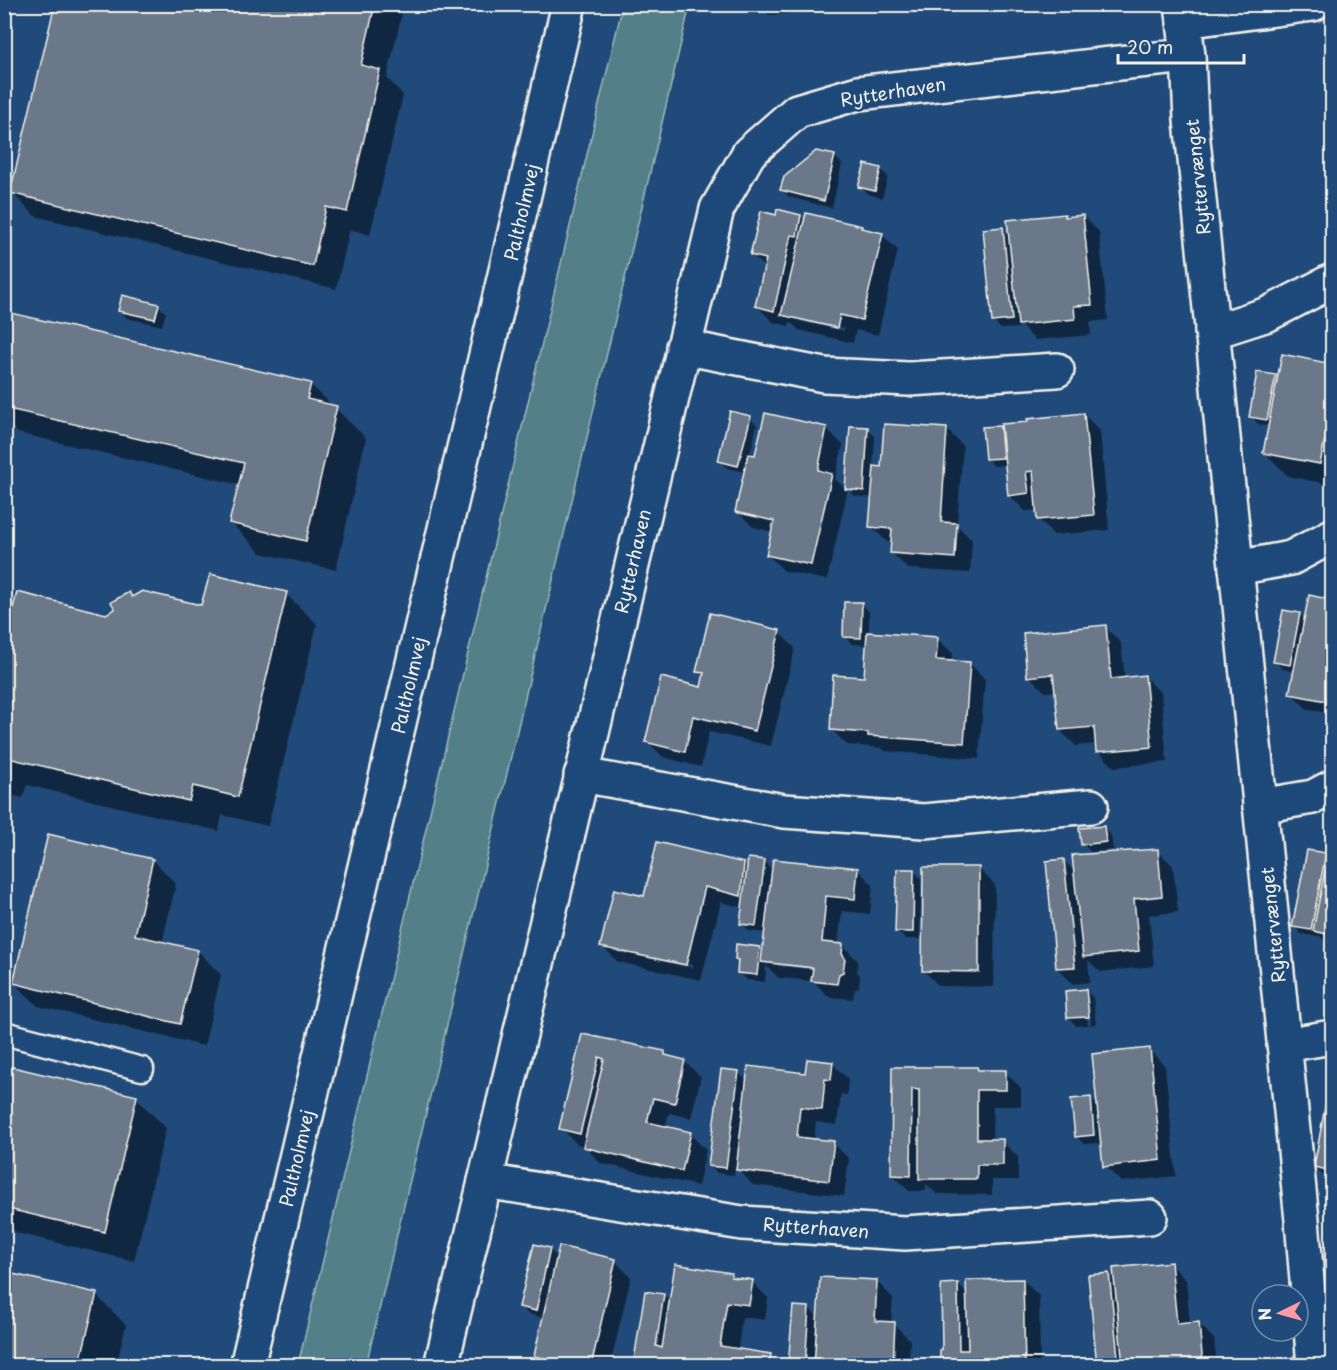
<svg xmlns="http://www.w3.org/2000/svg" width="1337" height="1370" font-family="'Playpen Sans',sans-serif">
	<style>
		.green { fill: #537f88; stroke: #a4b8b8; stroke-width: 1.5 }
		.shadow { fill: #0007; fill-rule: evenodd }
		.building { fill: #6a7889; stroke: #f4f1e8; stroke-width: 1.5 }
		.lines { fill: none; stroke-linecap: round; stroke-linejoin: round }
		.lane-casing { stroke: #f4f1e8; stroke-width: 27 }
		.street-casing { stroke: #f4f1e8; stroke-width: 38 }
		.lane { stroke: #1f4a7a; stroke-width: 22 }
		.street { stroke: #1f4a7a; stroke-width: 33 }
		.labels { text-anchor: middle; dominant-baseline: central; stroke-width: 4.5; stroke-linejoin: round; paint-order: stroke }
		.street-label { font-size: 18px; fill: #f4f1e8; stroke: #1f4a7a }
	</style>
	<rect width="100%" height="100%" fill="#1f4a7a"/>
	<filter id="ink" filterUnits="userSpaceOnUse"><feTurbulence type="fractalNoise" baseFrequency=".0167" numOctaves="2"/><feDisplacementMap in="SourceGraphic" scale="12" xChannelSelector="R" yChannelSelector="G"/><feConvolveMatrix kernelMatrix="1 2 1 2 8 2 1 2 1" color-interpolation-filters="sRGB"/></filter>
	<g filter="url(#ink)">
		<!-- green -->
		<path class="green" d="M623,4l67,1 -324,1360h-68z"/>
		<!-- shadow -->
		<g class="shadow">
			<path d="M48,4h356l-17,74 16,17 -33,140 -20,-6 -14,60 -301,-73 -23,-23 43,-184 -3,-1z"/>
			<path d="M759,4h75l1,4 -66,7z"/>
			<path d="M834,156l8,8 -10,44 -43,-11 -7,-7z"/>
			<path d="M880,169l8,8 -6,21 -14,-4 -8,-8z"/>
			<path d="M1064,215l3,3 16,-2 16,16 9,88 -18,2 1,13 -56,5 -17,-17 1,5 -18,1 -7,-7 8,-93 8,8z"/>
			<path d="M800,216l5,5 56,6 3,3 18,5 16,15 -20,85 -22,-5 -3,13 -54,-13 -9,-8 -1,4 -16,-4 -16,-16 8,-38 -13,-13 26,-38zM799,318l45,10v3l-45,-10z"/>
			<path d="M158,305l8,8 -4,13 -35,-8 -7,-7z"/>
			<path d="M4,330l306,54 56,54 -30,132 -75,-17 -30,-30 9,-38 -222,-52 -14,-13z"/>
			<path d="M1283,356l49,10v119l-44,-9 -23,-23 5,-27 -12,-2 -7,-8 24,-39 4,3z"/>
			<path d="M1084,415l16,16 9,99 -55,5 -16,-16 -1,-9 -12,1 -16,-16 -2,-30 -13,1 -7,-7 12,-32 4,4z"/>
			<path d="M750,418l7,7 -7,30 6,2 71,-28 16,16 -8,34 12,11 4,-62 16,1 8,7 -2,32h10l64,-38 16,16 -6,79 15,15 -2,33 -62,-4 -16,-16 1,-10 -6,-1 -16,-16 2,-28 -18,-2 -7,-7 -21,91 -43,-9 -16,-16 5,-23 -20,-5 -16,-16 8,-39 -18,-4 -7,-8z"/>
			<path d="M129,594l4,4 69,9 84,-13 31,30 -49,202 -46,-11 -3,16 -192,-46 -4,13 -19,-4v-164l102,-15 11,-6z"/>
			<path d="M1310,597l22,4v113l-25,-5 -16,-16 4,-21 -12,-3 -8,-7 10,-50 15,3 5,5z"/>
			<path d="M862,604l7,8v21l68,5 16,16 -1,8 17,1 16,16 -6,80 -94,-8 -3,-3 -35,-3 -16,-16 34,-51 3,-33 -16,-1 -8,-8z"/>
			<path d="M1105,627l16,16 4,36 20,-2 16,16 6,69 -53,5 -16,-16 -1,-7 -21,2 -16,-16 -4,-39 -11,1 -16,-16z"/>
			<path d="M779,632l16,16 -24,98 -62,-14 -8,35 -38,-10 -16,-16 55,-52 3,-11 -7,-7z"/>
			<path d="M1103,827l8,8 2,15 -22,2 -8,-8z"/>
			<path d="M1332,839v110l-13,-14 -1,2 -17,-3 -7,-8 31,-71 4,3z"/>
			<path d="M1157,850l16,16 5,46 -29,3 5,51 -54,6 -12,-12 2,22 -17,2 -16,-16 7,-107 11,11z"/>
			<path d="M153,860l23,24 -14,59 36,8 23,24 -17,71 -166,-40 -24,-23z"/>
			<path d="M764,861l9,10 84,-2 16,16 -3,29 -28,-3 -4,34h4l16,16 -1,11 3,3 -1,13 -4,1 -2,10 -24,-2 -16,-16 -34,-3 -13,-12 -1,16 -18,-2 -8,-8 1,-10 -4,-3 24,-10 4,4 2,-20 -17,-2 -7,-8 2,-15 -23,-6 -20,78 -83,-18 -16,-16 43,-48 98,-34 6,5zM619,949l74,16v3l-74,-16zM778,962l42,5v3l-42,-4z"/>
			<path d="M979,869l16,16 -1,102 -55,-1 -16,-16z"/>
			<path d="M913,871l8,7 -1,61h-15l-8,-8z"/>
			<path d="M1086,990l7,8 3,26 -20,2 -7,-8zM1085,997h3l3,27h-3z"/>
			<path d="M583,1036l81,17 6,5 15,4 16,15 -10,41 -22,-5 -4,15 25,6 16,16 -8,36 -98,-23 -15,-17 -8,-2 -16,-16z"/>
			<path d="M1149,1050l16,16 11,110 -55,6 -16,-16 -3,-23 -18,1 -8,-8 14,-37 9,8z"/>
			<path d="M832,1063l16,16 -1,16 -6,-1 -4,31 -21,-3 -2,18 19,3 16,16 -5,37 -91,-11 -18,-18 -1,8 -17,-2 -7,-7 28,-94 10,10 58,-8z"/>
			<path d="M4,1067l132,31 30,30 -32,133 -117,-28 -13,-12z"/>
			<path d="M894,1068h83l3,3 25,1 16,16v18h-28l-1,35h10l16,16v23h-26v15l-55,-1 -11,-10v7h-17l-16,-16z"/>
			<path d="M1330,1087h2v97l-17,-17z"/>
			<path d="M549,1249l9,9 57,3 16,16 -21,89h-64l-11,-11 9,-37 -16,-4 -7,-7z"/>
			<path d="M1170,1264l16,16 4,44 8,-1 16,16 3,27h-118l9,-92 8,8z"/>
			<path d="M731,1274l6,5 15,3 16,16 -3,22 -23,-3 -4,33 33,5 10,11h-146l29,-71 7,7z"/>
			<path d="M1023,1280l16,16 1,70h-99l17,-81 10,10z"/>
			<path d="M877,1282l16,16 -2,26h3l16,16 -1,26h-119l19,-58 10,10z"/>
			<path d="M96,1295l30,30 -10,41h-112z"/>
		</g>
		<!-- building -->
		<g class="building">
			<path d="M55,4h320l-14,61 19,5 -33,142 -21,-5 -13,59 -303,-73z"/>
			<path d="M816,151l19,4 -11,46 -44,-11 4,-13z"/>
			<path d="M865,164l16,4 -6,23 -17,-4z"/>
			<path d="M777,209l24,6 -4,21 -6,-1 -17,76 -19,-5 11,-47 -16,-4 11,-44 15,4z"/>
			<path d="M806,213l56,13 -1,2 22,5 -21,87 -22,-5 -3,13 -56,-13z"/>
			<path d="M1065,214v3l18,-2 9,90 -18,1 1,13 -57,6 -11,-105z"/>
			<path d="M1003,227l9,93 -20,2 -9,-93z"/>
			<path d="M122,295l37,9 -4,15 -37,-8z"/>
			<path d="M7,312l304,71 -4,16 30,7 -31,135 -77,-18 15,-60 -240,-55v-85z"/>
			<path d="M1282,354l50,10v40l-12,60 -57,-11z"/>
			<path d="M1257,372l19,3 -9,45 -18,-3z"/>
			<path d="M730,411l21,5 -13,50 -20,-5z"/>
			<path d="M765,413l62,14 -9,43 14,4 -21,91 -45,-10 8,-34 -39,-9 13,-58 7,1z"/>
			<path d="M1084,413l10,102 -57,5 -4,-49 -7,1 3,21 -21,3 -7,-72 27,-2 -1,-3z"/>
			<path d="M884,424l63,4 -6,94 16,1 -2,35 -65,-5 2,-24 -23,-2 5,-61 7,1z"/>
			<path d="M850,426l18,1 -4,64 -19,-2z"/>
			<path d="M1000,426l3,32 -18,1 -3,-32z"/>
			<path d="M210,574l77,18 -49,205 -45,-11 -4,15 -185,-44v-128h4l9,-37 89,22 9,-5 -4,-7 18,-10 3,5 10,-6 59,14z"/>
			<path d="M1309,595l23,5v102l-43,-8z"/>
			<path d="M844,602h18l-1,36 -18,-1z"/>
			<path d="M1283,610l17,3 -10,52 -17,-3z"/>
			<path d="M710,613l70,17 -25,101 -62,-15 -8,36 -40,-10 16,-65 40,10 3,-14 -8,-1z"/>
			<path d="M1106,625l5,54 34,-4 7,72 -56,5 -2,-25 -35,3 -6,-56 -26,3 -4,-44z"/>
			<path d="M867,632l71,5 -2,23 34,2 -6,81 -96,-7v-3l-38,-3 3,-55 31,2z"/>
			<path d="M1104,826l2,16 -25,3 -2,-17z"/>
			<path d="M48,834l105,25 -18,76 63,15 -18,74 -167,-41z"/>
			<path d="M1332,834v101l-19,-4z"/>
			<path d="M657,842l87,21 -3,33 -36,-9 -19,78 -86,-18 14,-58 30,7z"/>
			<path d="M1158,849l4,47 -28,3 5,52 -56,6 -11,-102z"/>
			<path d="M1307,850l19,3 -15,77 -19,-3z"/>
			<path d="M748,858l17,2 -9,66 -16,-2z"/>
			<path d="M773,859l85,9 -3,31 -29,-3 -4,46 21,2 -1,10 3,4 -2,14 -4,2 -2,10 -26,-3 2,-13 -52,-6z"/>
			<path d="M1064,859l11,108 -19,1 -10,-107z"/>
			<path d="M923,867h56v105l-57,-1z"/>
			<path d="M897,869h17l-1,63h-18z"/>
			<path d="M736,944l24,3 -3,28 -20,-2 1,-13 -3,-1z"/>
			<path d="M1086,989l3,28 -22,1 -2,-27z"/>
			<path d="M582,1034l83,17v4l20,5 -10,43 -22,-5 -6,24 44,10 -9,39 -99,-24 21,-88 -5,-2 -19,77 -21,-5z"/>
			<path d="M1150,1048l11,112 -58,7 -11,-113z"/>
			<path d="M807,1059l26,3 -2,18 -6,-1 -3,31 -22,-3 -3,30 37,4 -5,40 -93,-11 12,-104 57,7z"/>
			<path d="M4,1065l133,31 -32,136 -101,-24z"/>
			<path d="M892,1067h85l1,3h28v20h-29v49h26v26h-26v14h-58v-89l-7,-1 -1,87 -20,-1z"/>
			<path d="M721,1069l18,2 -13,97 -18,-2z"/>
			<path d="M1329,1085l3,1v85l-18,-4z"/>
			<path d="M1091,1097l3,38 -19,2 -4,-38z"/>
			<path d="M534,1244l16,4 -14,63 -17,-4z"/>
			<path d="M559,1246l57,13 -25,107h-15l-42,-10z"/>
			<path d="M1171,1262l6,62 22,-2 4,44h-80l-10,-98z"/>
			<path d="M675,1264l57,9 -1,4 22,3 -4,25 -22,-3 -7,44 51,8 -1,12h-137l12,-75 19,3 -8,52 6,2z"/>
			<path d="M4,1272l93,21 -18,73h-75z"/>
			<path d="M1109,1273l10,93h-22l-9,-91z"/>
			<path d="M820,1277l57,3 -2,41 20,1 -2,44h-79z"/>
			<path d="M1023,1279l2,87h-85v-16h2l-1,-66 17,-1 1,67h9l-2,-70z"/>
			<path d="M793,1306l16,1 -4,59h-17z"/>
		</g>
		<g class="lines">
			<!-- lane casing -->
			<g class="lane-casing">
				<path id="lane" d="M4,1033l138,36"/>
			</g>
			<!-- street casing -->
			<g class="street-casing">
				<g id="street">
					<path d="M1182,4l6,52 3,64 111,1100 12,146"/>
					<path d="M1184,21l129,-17"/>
					<path d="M1212,332l56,-18 64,-33"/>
					<path d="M683,347l141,28 85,4 148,-9"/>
					<path d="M1236,568l55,-10 41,-22"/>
					<path d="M581,775l203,36 140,10 167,-15"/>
					<path d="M1260,806l53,-9 19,-10"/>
					<path d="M1284,1045l48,-8"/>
					<path d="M485,1181l257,42 163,10 245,-16"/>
					<path d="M247,1366l322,-1362"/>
					<path d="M441,1366l276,-1157 32,-56 48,-42 61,-18 270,-31 60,-6"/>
				</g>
			</g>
			<!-- lane -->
			<use href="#lane" class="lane"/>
			<!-- street -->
			<use href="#street" class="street"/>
		</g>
	</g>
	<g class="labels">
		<!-- street labels -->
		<g class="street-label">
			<text transform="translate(893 91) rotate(-9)">Rytterhaven</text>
			<text transform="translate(1197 177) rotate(-96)">Ryttervænget</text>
			<text transform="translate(521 212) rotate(-77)">Paltholmvej</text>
			<text transform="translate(632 561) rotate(-77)">Rytterhaven</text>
			<text transform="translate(408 685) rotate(-77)">Paltholmvej</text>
			<text transform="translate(1272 925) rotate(-96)">Ryttervænget</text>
			<text transform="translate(296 1158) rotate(-77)">Paltholmvej</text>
			<text transform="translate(816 1227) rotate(4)">Rytterhaven</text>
		</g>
	</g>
	<!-- margin -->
	<rect width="1337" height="1370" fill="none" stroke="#1f4a7a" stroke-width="24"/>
	<rect x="12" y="12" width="1313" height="1346" fill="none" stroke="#f4f1e8" stroke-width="2" filter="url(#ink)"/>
	<!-- north arrow -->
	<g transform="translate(1280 1313) rotate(265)"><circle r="28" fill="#1f4a7a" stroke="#748da6" stroke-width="1.5"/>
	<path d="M0-4.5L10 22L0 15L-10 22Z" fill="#ff9aa2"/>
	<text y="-9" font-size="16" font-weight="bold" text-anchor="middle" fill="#f4f1e8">N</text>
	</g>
	<!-- scale -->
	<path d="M1118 54v9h126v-9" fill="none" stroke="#f4f1e8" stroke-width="3"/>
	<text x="1127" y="54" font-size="18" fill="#f4f1e8" stroke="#1f4a7a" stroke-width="4.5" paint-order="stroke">20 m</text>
</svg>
